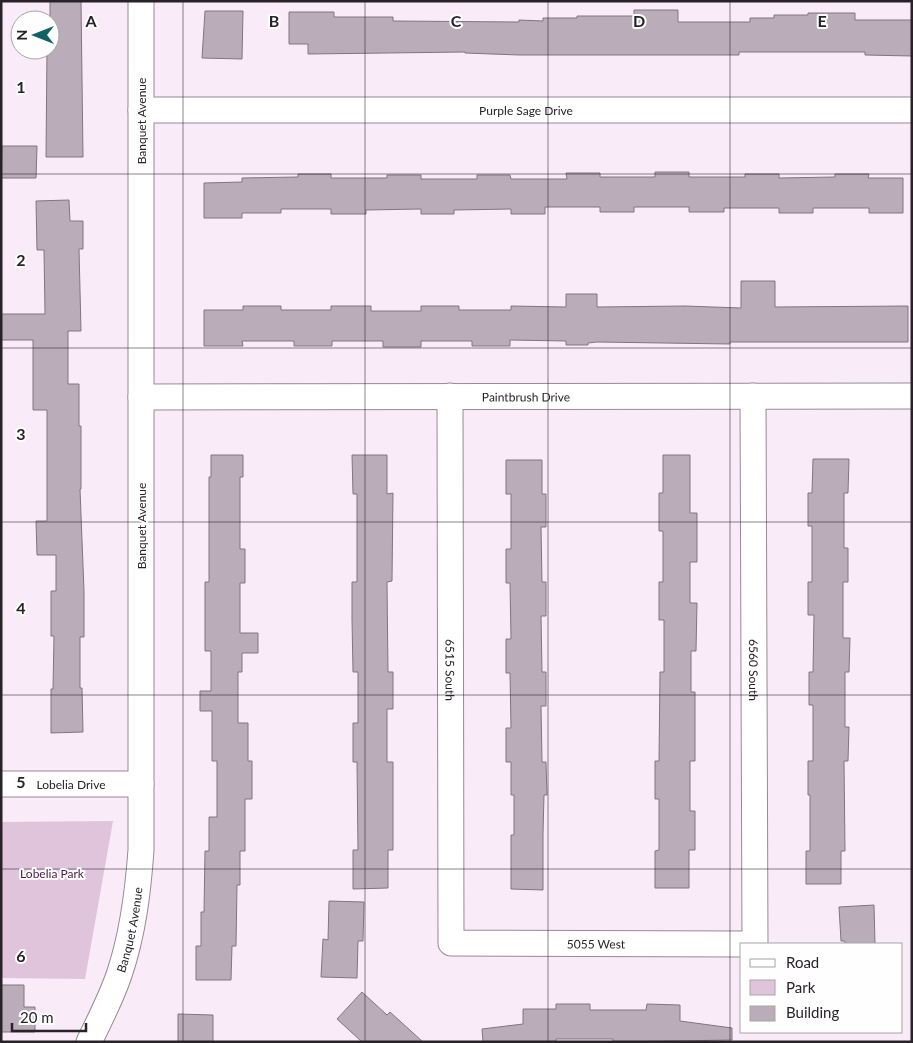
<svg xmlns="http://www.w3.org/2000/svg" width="913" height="1043" font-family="Lato,sans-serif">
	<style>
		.green { fill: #e0c4dc }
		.building { fill: #baacb9; stroke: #827580 }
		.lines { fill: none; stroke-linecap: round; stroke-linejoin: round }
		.minor-casing { stroke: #978a95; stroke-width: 27 }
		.minor { stroke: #fff; stroke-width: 25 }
		.grid { fill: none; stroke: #282328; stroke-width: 1; stroke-opacity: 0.55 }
		.labels { text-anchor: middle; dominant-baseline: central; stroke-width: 4; stroke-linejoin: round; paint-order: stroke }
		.street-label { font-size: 12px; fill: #282328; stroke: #fefefe }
		.park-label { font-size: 12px; fill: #461943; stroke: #fefefe }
		.grid-label { font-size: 16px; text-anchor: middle; font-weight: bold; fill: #282328; stroke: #fefefe; stroke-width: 4; stroke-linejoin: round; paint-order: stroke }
	</style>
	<rect width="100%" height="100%" fill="#faebf8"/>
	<!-- green -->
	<path class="green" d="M113,821l-28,158 -84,-1v-156z"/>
	<!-- building -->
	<g class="building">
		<path d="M50,1h31l2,156h-37l1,-107h3z"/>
		<path d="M634,10h44v12h72v-4h24v-3h34v-2h47v7h57v36l-47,-1v-3h-126v3h-220l-54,-2v-1l-157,2v-10h-19v-32h45v5h59v4l126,1v-2l24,1v-3h34v-2h57z"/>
		<path d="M205,11h38l-1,48 -40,-1z"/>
		<path d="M2,146h35l-1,32h-35z"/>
		<path d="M655,172h34v5h56v-3h34v4l56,-1v-3h34l-1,4h35v35h-34v-5h-56v5h-34v-5h-55v4h-35v-5h-55v5h-34v-5h-55v7h-34v-5l-57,1v4h-33v-5l-55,1v4h-35v-5h-50v4h-39v5h-38v-35l38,-1v-4l56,-1v-3h33v4h56v-3h34v4h56v-4h33l1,4h56l-1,-6h34v4h55z"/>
		<path d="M69,200l1,21h13v28h-4l2,82h-13v53h11v42h2v63h-1l4,102v46h-4v51h2l1,44 -32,1v-44h2l1,-53h-3v-45h5v-36h-19l-1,-34h11v-111h-14v-70h-32v-26h44l-1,-64h-7l-1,-49z"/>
		<path d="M741,281h34v26l133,-1v36h-178v2l-133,-2 -9,1v2h-22v-4l-56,-1v6h-38v-5h-51v6h-38v-6h-51v5h-38v-5h-52l1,5h-39v-36h39v-4h38v4h50v-4h40v5h50v-5h38v4h52v-4l55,1v-13h31v13l88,-1 56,2z"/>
		<path d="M211,455h32v22h-3v72h5v34h-5v50h18v20h-16v19h-4v51h10v38h4v38h-7v52h-5v34h-3l-1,61h-4l-1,34h-35v-34h5v-34h3l1,-61h4v-34h8v-56h-5v-50h-12v-20h11v-40h-6v-69h4v-105h2z"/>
		<path d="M352,455h35v39l6,-1 -1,88 -5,1 1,90h5v37h-6v53h6v88h-5v38l-35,1v-39h5l-1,-88h-4v-39h5v-51h-5l-1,-52v-38h5v-88h-4z"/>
		<path d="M663,455h27v58h7v49h-7v41h7l-1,48h-5v41h4v69h-5v50h5v39h-6v38h-34v-37l4,-1v-51h-4v-38h4l1,-89h4v-52h-5v-38h4v-51h-4v-38h4z"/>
		<path d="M813,459h36l-1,34h-4v55h4v34h-5v56h7l-1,34h-4v55h4l-1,34h-4l1,90h-4v33h-35v-33h4v-56h-2v-34h5v-56h-4v-33h4l1,-57h-6v-33h4v-56h-4v-33h4z"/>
		<path d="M506,460h36v34h4v33h-5l1,55h4v34h-5l1,56h4v34h-5l1,56h4l1,33h-3l-1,39v56l-32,-1v-54h3v-40h-3v-33h-5v-34h5l-1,-55h-4v-34h5l-1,-56h-4v-34h5v-55h-5z"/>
		<path d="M329,901l35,1 -1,39h-5l-1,37 -36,-1 2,-38 5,1z"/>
		<path d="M874,905l1,39h-30v-3h-4l-2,-34z"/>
		<path d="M1,985h23v22h11v25h-34z"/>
		<path d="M362,992l25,23 3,-3 33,30h-61l-25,-23z"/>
		<path d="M556,1004h34v6h56l1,-6 33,1v16l52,7v12l-119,2v-3h-57v3h-73l-1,-13 41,-5v-15h33z"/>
		<path d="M178,1014l35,1v27h-35z"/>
	</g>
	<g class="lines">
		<!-- minor casing -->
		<g class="minor-casing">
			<g id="minor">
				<path id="s1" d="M141,110h771"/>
				<path id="s2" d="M450,396l1,547 291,1"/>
				<path id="s3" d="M753,396l2,548"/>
				<path id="s4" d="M141,397l771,-1"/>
				<path id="s5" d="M1,784h140"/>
				<path id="s6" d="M89,1042c11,-22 22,-44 30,-67 14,-41 19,-83 22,-125v-849"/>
			</g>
		</g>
		<!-- minor -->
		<use href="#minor" class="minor"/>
	</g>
	<!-- grid -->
	<path class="grid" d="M183,1v1041M365,1v1041M548,1v1041M730,1v1041M1,174h911M1,348h911M1,522h911M1,695h911M1,869h911"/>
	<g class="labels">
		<!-- street labels -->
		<g class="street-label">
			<text stroke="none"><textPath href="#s1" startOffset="385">Purple Sage Drive</textPath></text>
			<text transform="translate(141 121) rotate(-90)">Banquet Avenue</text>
			<text stroke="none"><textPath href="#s4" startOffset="385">Paintbrush Drive</textPath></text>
			<text transform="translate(141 526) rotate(-90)">Banquet Avenue</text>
			<text stroke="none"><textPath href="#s2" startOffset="274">6515 South</textPath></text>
			<text stroke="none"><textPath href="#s3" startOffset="274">6560 South</textPath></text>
			<text stroke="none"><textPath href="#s5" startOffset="70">Lobelia Drive</textPath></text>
			<text stroke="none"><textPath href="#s6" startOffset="120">Banquet Avenue</textPath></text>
			<text stroke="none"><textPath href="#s2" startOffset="692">5055 West</textPath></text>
		</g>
		<!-- park labels -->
		<g class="park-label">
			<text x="52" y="873">Lobelia Park</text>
		</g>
	</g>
	<g class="grid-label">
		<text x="91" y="27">A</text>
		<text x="274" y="27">B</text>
		<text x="456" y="27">C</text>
		<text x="639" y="27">D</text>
		<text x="822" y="27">E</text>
		<text x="21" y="93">1</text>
		<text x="21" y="266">2</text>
		<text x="21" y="440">3</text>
		<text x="21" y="614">4</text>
		<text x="21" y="788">5</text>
		<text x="21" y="962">6</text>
	</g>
	<!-- border -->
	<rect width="913" height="1043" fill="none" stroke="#282328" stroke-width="5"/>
	<!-- legend -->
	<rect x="740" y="943" width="162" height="90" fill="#fefefe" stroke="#a8a6a8"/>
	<rect x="750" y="959" width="25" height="8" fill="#ffffff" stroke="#a8a6a8"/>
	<text x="786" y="968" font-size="15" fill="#282328">Road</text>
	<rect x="750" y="980" width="25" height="15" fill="#e0c4dc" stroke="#a8a6a8"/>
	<text x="786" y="993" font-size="15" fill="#282328">Park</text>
	<rect x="750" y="1006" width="25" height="15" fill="#baacb9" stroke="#a8a6a8"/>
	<text x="786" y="1018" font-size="15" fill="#282328">Building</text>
	<!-- north arrow -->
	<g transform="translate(35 35) rotate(270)"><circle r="24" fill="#fefefe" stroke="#a8a6a8"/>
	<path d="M0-4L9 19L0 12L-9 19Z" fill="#106264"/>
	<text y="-8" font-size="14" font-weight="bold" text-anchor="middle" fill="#282328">N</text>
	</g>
	<!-- scale -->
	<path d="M12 1023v8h74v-8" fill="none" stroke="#282328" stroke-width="2.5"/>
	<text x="20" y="1023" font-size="15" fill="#282328" stroke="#fefefe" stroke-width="4" paint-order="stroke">20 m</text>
</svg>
